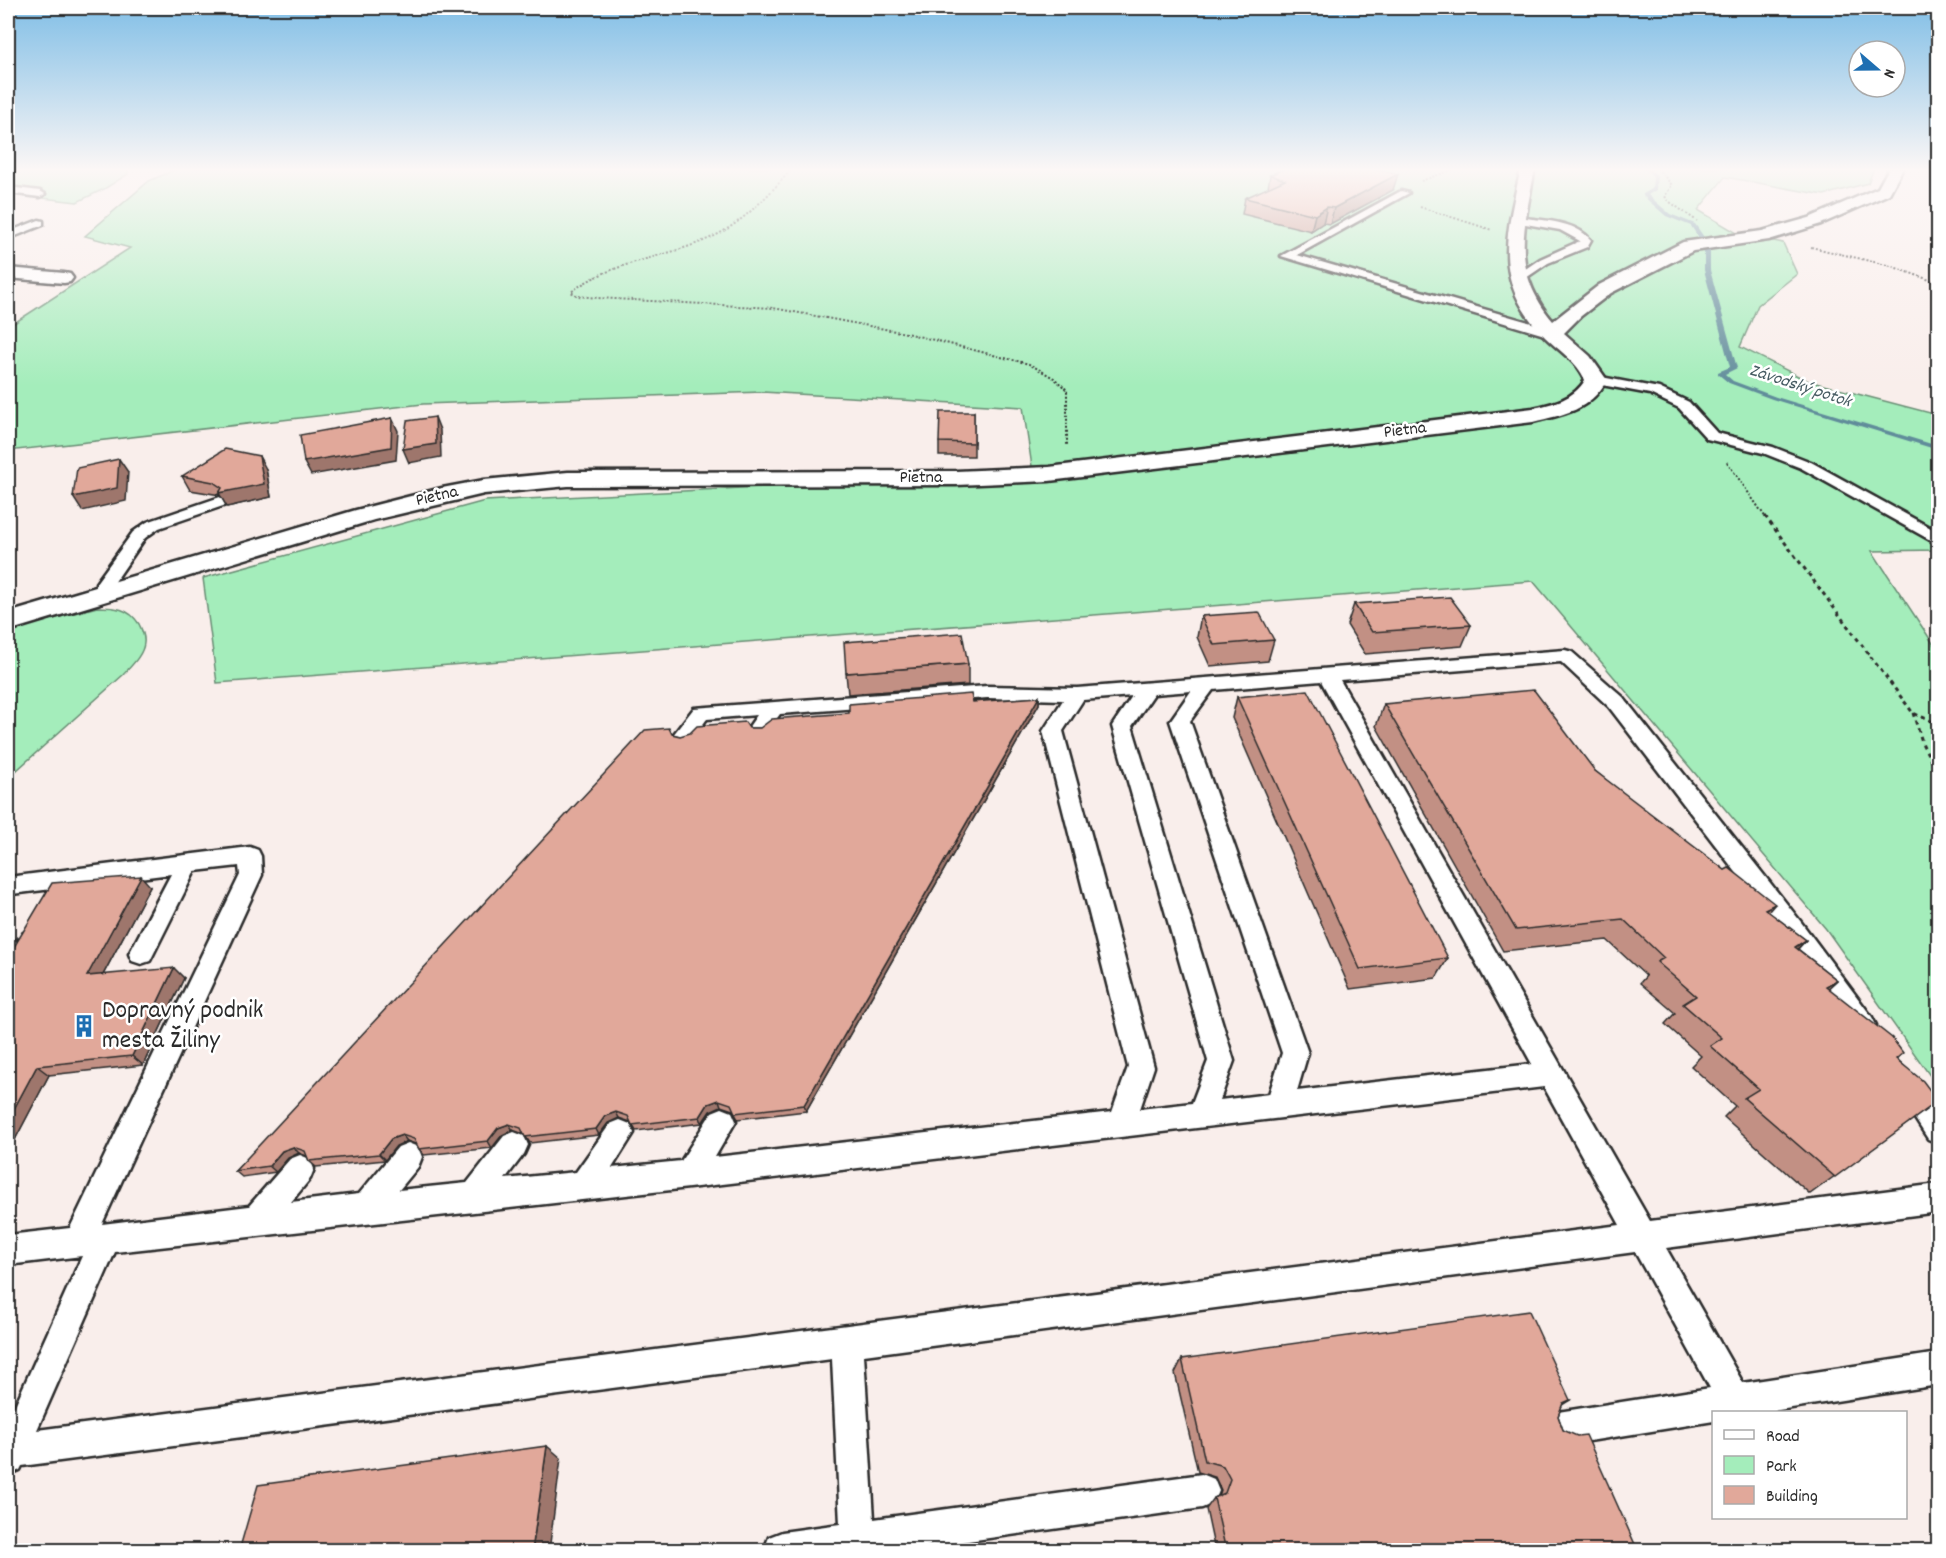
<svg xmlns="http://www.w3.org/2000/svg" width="1946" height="1558" font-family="Dekko,sans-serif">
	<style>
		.green { fill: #a4edbb; stroke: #688c73; stroke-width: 1.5 }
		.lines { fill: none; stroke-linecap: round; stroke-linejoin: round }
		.stream { fill: #608c9a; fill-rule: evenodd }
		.lane-casing { stroke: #2b2b2b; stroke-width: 5 }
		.street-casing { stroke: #2b2b2b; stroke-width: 5 }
		.path-far2 { stroke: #2b2b2b; stroke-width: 2; stroke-dasharray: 2 2; stroke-linecap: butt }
		.path-far1 { stroke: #2b2b2b; stroke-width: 3; stroke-dasharray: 4 4; stroke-linecap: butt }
		.path { stroke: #2b2b2b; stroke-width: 4.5; stroke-dasharray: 5 5; stroke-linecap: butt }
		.lane { fill: #fff; fill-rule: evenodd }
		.street { fill: #fff; fill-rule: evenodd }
		.wall { fill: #c29084; stroke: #2b2b2b; stroke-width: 1.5 }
		.shaded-wall { fill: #9e766c; stroke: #2b2b2b; stroke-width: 1.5 }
		.building { fill: #e1a89a; stroke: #2b2b2b; stroke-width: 1.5 }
		.labels { text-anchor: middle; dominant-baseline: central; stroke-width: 5; stroke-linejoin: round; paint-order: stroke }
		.far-water-label { font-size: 18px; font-style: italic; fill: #465b62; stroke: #fff }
		.far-street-label { font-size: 18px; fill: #2b2b2b; stroke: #fff }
		.near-poi-label { font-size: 26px; fill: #2b2b2b; stroke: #fff; text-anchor: start }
	</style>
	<rect width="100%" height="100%" fill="#f9eeeb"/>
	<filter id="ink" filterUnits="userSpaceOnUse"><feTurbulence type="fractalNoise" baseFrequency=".0167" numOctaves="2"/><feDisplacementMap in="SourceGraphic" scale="12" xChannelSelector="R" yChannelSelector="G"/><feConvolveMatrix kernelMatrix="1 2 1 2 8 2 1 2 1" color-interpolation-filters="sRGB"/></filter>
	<g filter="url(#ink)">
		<!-- green -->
		<g class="green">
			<path d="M8,168h120v6l-24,15 -27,13 -69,-8z"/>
			<path d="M179,168h1695l-6,15 -44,12 -99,-18 -27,33 39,23 46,10 14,31 -39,31 -18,42 68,34 130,34v135l-66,1 66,100v436l-112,-158 -293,-348 -1316,102 -14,-105 282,-77 548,-28 -10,-66 -261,-15 -339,12 -415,47v-124l122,-79 -45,-12 64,-55z"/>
			<path d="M97,607c18,0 32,1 42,17 3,6 6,12 5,19 -1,12 -13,23 -21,32l-115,103v-147z"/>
		</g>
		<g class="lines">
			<!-- stream -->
			<path class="stream" d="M1643,168h6l8,7 -1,15 -8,5 22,19 25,10 15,22v24l27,98 -12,6 8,7 43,16 162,49v4l-166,-51 -43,-16 -11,-9v-2l12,-5 -26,-97v-24l-13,-20 -25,-10 -23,-20v-2l9,-5 1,-13z"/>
			<!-- lane casing -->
			<g class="lane-casing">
				<g id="lane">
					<path d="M8,187l32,4 5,3 -5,3 -32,-4z"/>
					<path d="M1401,191l8,2 -112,62 259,75 2,3 -2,3h-8l-267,-80z"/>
					<path d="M1518,217c25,4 56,3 73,23l-4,7 -39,16 -25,17h-8v-4l25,-17 40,-18 -20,-11 -46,-8v-4z"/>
					<path d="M39,220l4,1v4l-35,14v-7z"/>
					<path d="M1596,376l63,12 30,14 28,31 56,14 38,15 127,70v11l-6,-2 -131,-73 -38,-15 -56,-14 -28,-31 -29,-14 -59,-11 -2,-3 2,-3z"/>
					<path d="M220,497l8,5 -2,3 -67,23 -14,10 -31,45v10l-3,4h-12l-3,-4v-10l37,-51 14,-10z"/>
					<path d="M1565,650l7,2 51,45 178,225 71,95 4,8 -4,8 -9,3 -9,-3 -69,-97 -176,-229 -48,-45 -221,18 310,541 288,-37v28l-272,36 77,135 195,-30v32l-172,27h-52v9l-156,25 -12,-5 -5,-12 5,-12 12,-5 152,-24 -75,-136 -771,103 10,164 328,-45 12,5 5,12 -5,12 -12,5 -298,42h-140l5,-13 13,-5 58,-8 -8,-165 -810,107 -2,4 -12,5v-54l74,-165 -74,9v-30l62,-7 170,-353 -1,-9 -44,5 -45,90 -9,3 -9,-3 -3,-7 42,-80 -159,20 -4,-1v-16l242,-30 8,3 3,6 1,19 -160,349 147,-18 41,-47 10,-4 10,4 4,10 -4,10 -19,23 68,-8 39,-47 10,-4 10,4 4,10 -4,10 -19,23 68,-7 37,-47 10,-4 10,4 4,9 -4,9 -19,25 71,-7 34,-48 10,-4 10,4 4,9 -22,35 69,-7 31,-49 10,-4 10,4 4,9 -21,36 397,-45 16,-45 -85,-336 20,-31 -76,-2 -207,16c-8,11 -14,23 -29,19l-3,-5 9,-13 -50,4c-9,11 -15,25 -31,21l-3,-5 21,-27 293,-22 90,2zM1321,681l211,383 -235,27 11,-38 -118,-332 23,-31zM1191,691l-21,30 112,332 -13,41 -49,6 14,-39 -102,-335 22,-32zM1132,696l-20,30 96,335 -16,42 -52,6 14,-42 -91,-336 20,-31zM1544,1087l76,138 -1583,205 78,-178 574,-64z"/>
					<path d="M1909,1077l10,3 19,28v35l-10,-4 -32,-50 3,-9z"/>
				</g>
			</g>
			<!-- street casing -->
			<g class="street-casing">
				<g id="street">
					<path d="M1521,168h14c-11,60 -25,102 18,153l46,-36 84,-43 79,-11 47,-13 69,-30 11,-20h14l-14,26 -68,30 -52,16 -76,11 -82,42 -30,23 -17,17 26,23 17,24c-18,31 -42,34 -74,42l-484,59 -93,4 -388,1 -84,8 -110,26 -366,111v-18l348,-103 86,-22 42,-8 84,-8 388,-1 93,-4 484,-59c20,-4 41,-9 52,-28 -8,-19 -26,-29 -40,-43 -54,-57 -39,-100 -24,-169z"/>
					<path d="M8,268l56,5 6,1 3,4 -3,4 -6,1 -56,-5z"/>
				</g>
			</g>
			<!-- path-far2 -->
			<g class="path-far2">
				<path d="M793,168c-25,27 -50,56 -85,71 -46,20 -96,22 -137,53l7,4 20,2 175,10 133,25 123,31 25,14 13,12v56"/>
				<path d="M1657,168l15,17 -7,11 2,4 30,21"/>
				<path d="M1421,181l36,-13"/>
				<path d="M1420,207l72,23"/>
				<path d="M1811,247l80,19 47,17"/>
				<path d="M1727,462l39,56"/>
			</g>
			<!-- path-far1 -->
			<g class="path-far1">
				<path d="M1765,516l148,197 25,11"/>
				<path d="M1913,713l10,32 15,28"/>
			</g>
			<!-- path -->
			<path class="path" d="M8,948l16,-16"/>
			<!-- lane -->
			<use href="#lane" class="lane"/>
			<!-- street -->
			<use href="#street" class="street"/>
		</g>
		<!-- wall -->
		<g class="wall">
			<path d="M1270,175l123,15 -63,34 -7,-1 -12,8 -69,-17 3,-16 23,-10z"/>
			<path d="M974,412v44h-35v-14z"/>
			<path d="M266,469l5,28 -44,10 -7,-12 -30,-5 -8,-14z"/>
			<path d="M1354,604l117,21 -9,21 -97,8 -18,-29z"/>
			<path d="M1201,616l73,24 -6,21 -58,5 -13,-29z"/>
			<path d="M968,664v21l-120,9 -2,-21z"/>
			<path d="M1039,697v7l-233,407 -68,8 -5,-9 -12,-4 -11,5 -8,12 -66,8 -5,-9 -12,-4 -11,5 -9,12 -69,8 -6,-9 -11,-4 -11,5 -10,13 -68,7 -5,-6 -3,-5 -9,-3 -11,5 -11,14 -69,7 -7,-6 -2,-5 -8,-3 -11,5 -12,14 -34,5 -7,-6 437,-437 8,2 69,-8h11l213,-26z"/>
			<path d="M1237,697l211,261 -12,20 -86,11 -118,-271z"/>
			<path d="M1384,704l211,67 173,141 38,28 -8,9 39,31 -9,8 110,113 -128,93 -86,-77 11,-11 -44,-40 10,-10 -36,-32 10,-11 -35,-30 6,-7 -39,-36 -104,11 -127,-225z"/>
			<path d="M150,886l-47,89 81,3 -41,87 -94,10 -41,78v-196z"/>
			<path d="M1182,1359l388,41 -8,5 -4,11 5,14 75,121h-423l-9,-42 8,-11 5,-2 2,-6 -6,-13 -17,-5 -23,-99z"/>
		</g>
		<!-- shaded-wall -->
		<g class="shaded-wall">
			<path d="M1398,174l-5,16 -63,34 4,-16z"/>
			<path d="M1327,207l-4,16 -12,8 4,-16z"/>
			<path d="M435,417l5,13 1,27 -32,6 -6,-14z"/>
			<path d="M392,418l6,13 -2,29 -85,15 -7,-13z"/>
			<path d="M259,456l7,13 5,28 -44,10 -8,-14z"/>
			<path d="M119,459l9,13 -2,29 -44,10 -9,-14z"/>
			<path d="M1039,697v7l-233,407 -2,-6z"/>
			<path d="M141,876l9,10 -53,100 -10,-10z"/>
			<path d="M1775,904l-18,21 8,-16z"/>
			<path d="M1806,940l-20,21 9,-14z"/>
			<path d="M174,968l10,10 -41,87 -11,-9z"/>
			<path d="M1837,980l-21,20 10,-14z"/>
			<path d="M37,1066l12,9 -41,78v-33z"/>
			<path d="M719,1100l2,6 -11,5 -8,12 -2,-6 8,-13z"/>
			<path d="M616,1112l3,6 -11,5 -9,12 -3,-6 9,-13z"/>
			<path d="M509,1124l4,6 -11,5 -10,13 -4,-7 10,-13z"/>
			<path d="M402,1135l5,6 -11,5 -11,14 -6,-6 12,-15z"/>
			<path d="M293,1147l6,6 -11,5 -12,14 -7,-6 13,-15z"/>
			<path d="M547,1446l14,12 -12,93h-17z"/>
		</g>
		<!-- building -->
		<g class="building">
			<path d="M1285,168h86l27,6 -64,34 -7,-1 -12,8 -70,-17 40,-18 -15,-5z"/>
			<path d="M940,412h34v31l-35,-1z"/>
			<path d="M435,417l1,27 -33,5 4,-28z"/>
			<path d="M392,418l-1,29 -87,15 -4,-27z"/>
			<path d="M225,449l34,7 5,28 -45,9 3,-5 -9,-6 -31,-6z"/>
			<path d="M119,459l-2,29 -44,9 4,-29z"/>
			<path d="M1450,597l21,28 -99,7 -18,-28z"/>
			<path d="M1259,612l15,28 -60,5 -13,-29z"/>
			<path d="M962,633l6,31 -122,9 -2,-31z"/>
			<path d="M1308,690l140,268 -88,11 -123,-272z"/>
			<path d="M1534,690l61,81 130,99 4,-2 46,36 -10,5 41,31 -11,7 42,33 -11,6 66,52 11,15 -7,6 27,22 15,20 -103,76 -91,-79 15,-9 -49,-43 12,-8 -39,-34 13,-8 -39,-34 7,-4 -41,-39 -107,11 -132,-226z"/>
			<path d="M971,694l2,8 66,-5 -235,408 -69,8 -4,-9 -12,-4 -11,4 -8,13 -68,8 -4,-9 -12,-4 -11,4 -9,13 -71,8 -4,-9 -12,-4 -11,4 -10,13 -69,8 -5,-10 -12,-4 -11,4 -12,15 -70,7 -4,-10 -12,-4 -11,4 -13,15 -34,5 410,-441 24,-2 3,6 8,2 10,-3 7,-7 48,-4 4,6h11l12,-9 77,-6v-9z"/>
			<path d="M141,876l-54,100 87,-8 -42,88 -95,10 -29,54v-163l44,-74z"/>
			<path d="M1529,1311l41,89 -7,3 -5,13 5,14 14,6 9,-1 52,116h-412l-12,-53 11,-5 5,-14 -7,-13 -18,-5 -23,-102z"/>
			<path d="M547,1446l-15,105h-293l19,-66z"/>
		</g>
	</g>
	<!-- sky -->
	<linearGradient id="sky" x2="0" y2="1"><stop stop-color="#80bee6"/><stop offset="0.44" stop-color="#fcf7f6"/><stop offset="1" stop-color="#fcf7f6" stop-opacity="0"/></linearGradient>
	<rect width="1946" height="386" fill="url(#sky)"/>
	<!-- icons -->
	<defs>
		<g id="building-bare" transform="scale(1.8)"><path d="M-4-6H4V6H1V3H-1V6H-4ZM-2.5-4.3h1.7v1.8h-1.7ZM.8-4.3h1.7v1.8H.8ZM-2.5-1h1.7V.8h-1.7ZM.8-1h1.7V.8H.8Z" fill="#1f6fb2" stroke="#fff" stroke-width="2.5" paint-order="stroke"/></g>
	</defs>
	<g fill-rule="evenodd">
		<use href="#building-bare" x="84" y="1026"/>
	</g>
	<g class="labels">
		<!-- far-water labels -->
		<g class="far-water-label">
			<text transform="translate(1800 387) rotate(18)">Závodský potok</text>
		</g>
		<!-- far-street labels -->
		<g class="far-street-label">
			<text transform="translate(1405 431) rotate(-7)">Pietna</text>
			<text x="921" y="478">Pietna</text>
			<text transform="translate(437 497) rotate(-13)">Pietna</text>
		</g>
		<!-- near-poi labels -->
		<g class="near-poi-label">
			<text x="102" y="1011">Dopravný podnik<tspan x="102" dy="30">mesta Žiliny</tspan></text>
		</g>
	</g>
	<!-- margin -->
	<rect width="1946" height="1558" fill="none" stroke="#fff" stroke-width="30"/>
	<rect x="15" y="15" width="1916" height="1528" fill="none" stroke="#2b2b2b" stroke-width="2" filter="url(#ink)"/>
	<!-- legend -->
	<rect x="1712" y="1411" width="195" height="108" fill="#ffffff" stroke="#aaaaaa" stroke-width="1.5"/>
	<rect x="1724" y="1430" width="30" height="9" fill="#ffffff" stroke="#aaaaaa" stroke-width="1.5"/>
	<text x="1766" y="1441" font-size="18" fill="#2b2b2b">Road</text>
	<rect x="1724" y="1456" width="30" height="18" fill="#a4edbb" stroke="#aaaaaa" stroke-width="1.5"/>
	<text x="1766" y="1471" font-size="18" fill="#2b2b2b">Park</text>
	<rect x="1724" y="1486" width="30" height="18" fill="#e1a89a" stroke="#aaaaaa" stroke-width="1.5"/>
	<text x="1766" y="1501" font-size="18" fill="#2b2b2b">Building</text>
	<!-- north arrow -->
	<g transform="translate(1877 69) rotate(110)"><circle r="28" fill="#ffffff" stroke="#aaaaaa" stroke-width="1.5"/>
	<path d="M0-4.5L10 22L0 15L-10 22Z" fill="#1f6fb2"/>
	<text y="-9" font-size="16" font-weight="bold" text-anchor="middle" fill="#2b2b2b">N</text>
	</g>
</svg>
